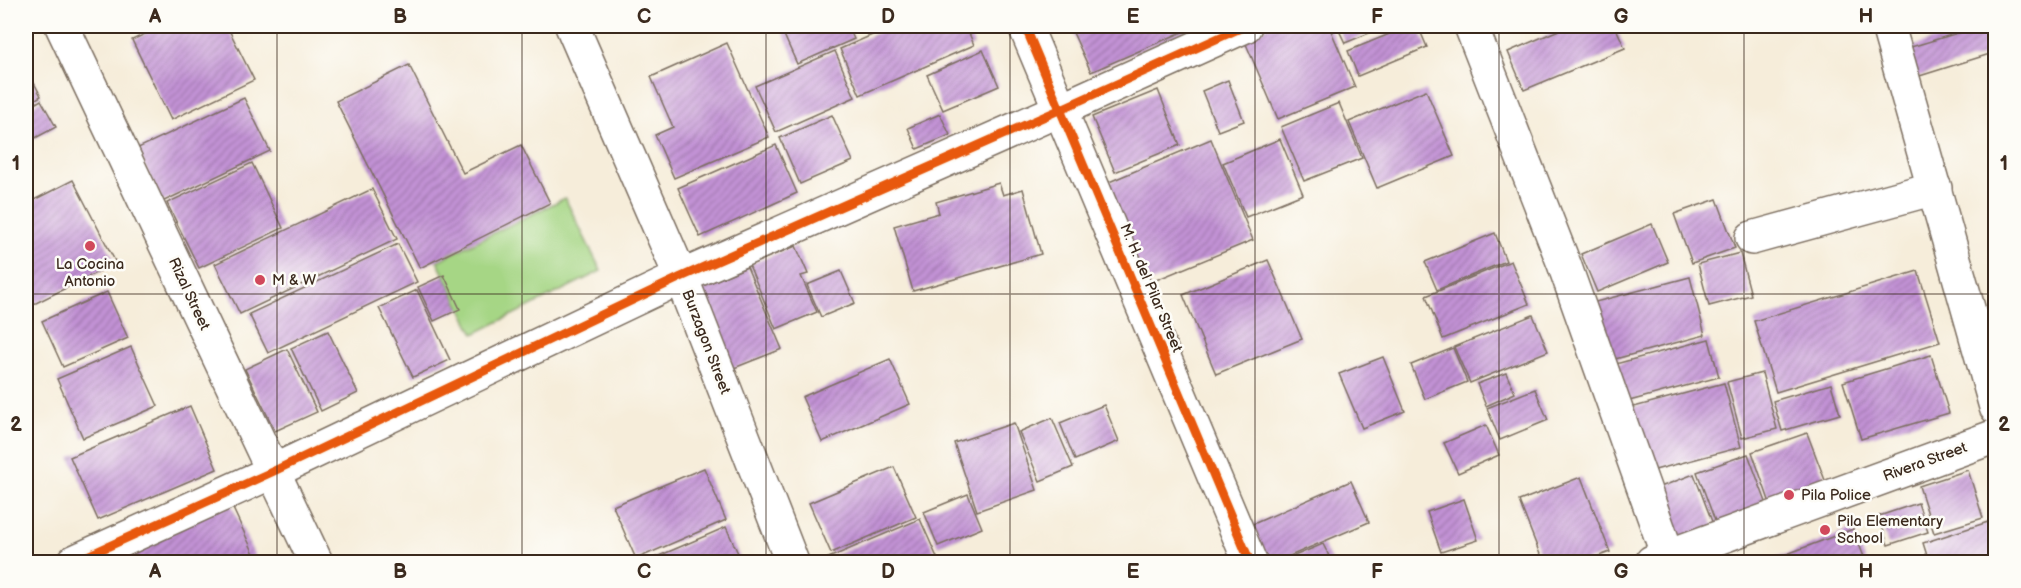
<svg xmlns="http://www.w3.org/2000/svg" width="2021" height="588" font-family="'Balsamiq Sans',sans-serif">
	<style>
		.pitch { fill: #a6d685; stroke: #708052; stroke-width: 1.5 }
		.building { fill: url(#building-hatch) }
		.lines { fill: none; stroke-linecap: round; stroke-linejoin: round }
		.minor-casing { stroke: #7c6e60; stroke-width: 36 }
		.major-casing { stroke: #7c6e60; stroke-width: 36 }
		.minor { stroke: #fff; stroke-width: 33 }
		.major { stroke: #fff; stroke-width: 33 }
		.cycleway-casing { stroke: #fdfcf7; stroke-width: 13 }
		.cycleway { stroke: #e8590c; stroke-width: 9 }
		.grid { fill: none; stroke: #3b2a1e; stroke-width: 1.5; stroke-opacity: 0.55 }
		.poi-dot { fill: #d1495b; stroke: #fdfcf7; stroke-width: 2 }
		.labels { text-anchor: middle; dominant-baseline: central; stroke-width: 5; stroke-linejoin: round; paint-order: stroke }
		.poi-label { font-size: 15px; fill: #3b2a1e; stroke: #fdfcf7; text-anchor: start }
		.street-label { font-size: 15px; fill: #3b2a1e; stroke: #fdfcf7 }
		.neatline { fill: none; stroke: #3b2a1e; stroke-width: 2 }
		.grid-label { font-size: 20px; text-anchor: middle; font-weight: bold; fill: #3b2a1e }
	</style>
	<defs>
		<pattern id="building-hatch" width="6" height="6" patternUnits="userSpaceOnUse" patternTransform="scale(1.5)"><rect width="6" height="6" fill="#c292d5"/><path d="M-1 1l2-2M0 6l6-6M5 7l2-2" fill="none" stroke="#9f77ac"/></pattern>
	</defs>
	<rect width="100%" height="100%" fill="#fdfcf7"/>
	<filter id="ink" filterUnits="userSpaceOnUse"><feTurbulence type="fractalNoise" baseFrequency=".0167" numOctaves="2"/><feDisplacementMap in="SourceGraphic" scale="12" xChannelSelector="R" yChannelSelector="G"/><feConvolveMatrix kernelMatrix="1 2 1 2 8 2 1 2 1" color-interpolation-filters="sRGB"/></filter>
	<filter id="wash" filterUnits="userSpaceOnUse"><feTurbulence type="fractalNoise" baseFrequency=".008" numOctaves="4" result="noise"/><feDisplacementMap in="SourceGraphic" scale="24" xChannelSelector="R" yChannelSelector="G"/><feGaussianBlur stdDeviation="1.35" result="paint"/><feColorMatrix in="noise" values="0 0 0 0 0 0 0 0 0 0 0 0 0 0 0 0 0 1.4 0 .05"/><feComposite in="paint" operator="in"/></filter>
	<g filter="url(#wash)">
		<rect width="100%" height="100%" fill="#f6edda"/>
		<!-- pitch -->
		<path class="pitch" d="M565,198l36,73 -127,63 -37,-73z"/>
		<g id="blocks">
			<!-- building -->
			<g class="building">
				<path d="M162,26h65l27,54 -83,40 -39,-80z"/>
				<path d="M780,26h68l6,13 -57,25z"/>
				<path d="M893,26h73l8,19 -114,50 -20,-46z"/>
				<path d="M1070,26h126l-105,46z"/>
				<path d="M1271,26h58l26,61 -77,32 -35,-82z"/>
				<path d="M1337,26h49l-41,17z"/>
				<path d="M1409,26h9l9,21 -69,29 -10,-25z"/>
				<path d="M1560,26h55l10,22 -101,42 -16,-38 53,-23z"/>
				<path d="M1981,26h3l9,27 -83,26 -9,-29z"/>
				<path d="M727,43l42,94 -95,41 -19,-43 18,-8 -22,-50z"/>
				<path d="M983,50l16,36 -56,24 -16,-35z"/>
				<path d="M835,51l20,46 -79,35 -21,-46z"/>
				<path d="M409,65l54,108 58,-28 29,58 -130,65 -84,-167z"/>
				<path d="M26,68l15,28 -15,9z"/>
				<path d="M1228,80l16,41 -26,10 -16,-40z"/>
				<path d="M1158,90l22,55 -65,27 -23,-55z"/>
				<path d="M1426,90l28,66 -77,32 -28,-66z"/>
				<path d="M244,98l26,53 -108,51 -26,-53z"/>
				<path d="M41,100l15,27 -30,16v-34z"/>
				<path d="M1339,103l23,55 -58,23 -23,-54z"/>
				<path d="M940,114l10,21 -33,14 -9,-21z"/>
				<path d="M832,115l21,46 -53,23 -20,-46z"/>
				<path d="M1211,139l42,101 -109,45 -42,-100z"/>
				<path d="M1280,139l23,55 -57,23 -23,-54z"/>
				<path d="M776,145l21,48 -97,44 -22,-49z"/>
				<path d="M252,163l31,65 -84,40 -32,-65z"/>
				<path d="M73,180l43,83 -90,45v-104z"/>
				<path d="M999,183l4,12 20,-6 18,65 -128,37 -19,-65 45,-13 -3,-11z"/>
				<path d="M372,189l25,50 -157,75 -25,-50z"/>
				<path d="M1717,199l18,49 -43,15 -18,-49z"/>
				<path d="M1652,224l16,38 -71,30 -16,-38z"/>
				<path d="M1495,233l11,28 -69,29 -12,-28z"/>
				<path d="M398,244l19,38 -149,71 -19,-39z"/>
				<path d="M796,246l12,28 -7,2 16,36 -41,17 -27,-64z"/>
				<path d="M1740,253l11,42 -42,11 -11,-42z"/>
				<path d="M1268,260l34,79 -86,35 -33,-79z"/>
				<path d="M1511,261l18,43 -86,35 -17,-43z"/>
				<path d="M747,267l35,82 -53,21 -34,-81z"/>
				<path d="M841,271l14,32 -34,14 -14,-32z"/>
				<path d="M1918,271l22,71 -164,50 -22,-71z"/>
				<path d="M444,275l16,34 -26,12 -16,-34z"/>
				<path d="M1690,277l15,58 -105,28 -16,-58z"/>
				<path d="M417,290l33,70 -37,17 -34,-69z"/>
				<path d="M107,292l21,46 -65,29 -21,-46z"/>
				<path d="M1533,315l15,36 -78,32 -16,-36z"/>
				<path d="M328,331l30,62 -37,18 -30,-63z"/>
				<path d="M1709,339l10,38 -101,27 -10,-38z"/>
				<path d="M131,347l27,59 -75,32 -26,-59z"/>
				<path d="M1453,348l14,34 -42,17 -14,-34z"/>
				<path d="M287,349l30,63 -42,19 -30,-62z"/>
				<path d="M1931,355l18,58 -88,26 -18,-57z"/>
				<path d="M1383,357l22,54 -43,17 -23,-54z"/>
				<path d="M890,359l20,45 -88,38 -20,-45z"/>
				<path d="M1506,373l9,20 -29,13 -9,-22z"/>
				<path d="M1762,373l15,56 -35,9 -15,-56z"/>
				<path d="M1724,383l17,64 -105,28 -17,-64z"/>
				<path d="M1831,384l9,30 -58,17 -9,-30z"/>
				<path d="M1535,389l13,31 -48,20 -13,-32z"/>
				<path d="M1104,405l15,36 -44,19 -15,-37z"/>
				<path d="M190,406l27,63 -119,51 -28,-63z"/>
				<path d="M1052,418l21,49 -33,14 -21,-49z"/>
				<path d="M1014,423l23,67 -60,21 -23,-68z"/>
				<path d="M1486,425l13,30 -41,18 -14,-30z"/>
				<path d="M1807,433l21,55 -56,21 -20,-57z"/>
				<path d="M1748,454l21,56 -51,19 -21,-57z"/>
				<path d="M894,467l22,50 -85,36 -22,-50z"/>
				<path d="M704,468l22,52 -90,39 -23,-53z"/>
				<path d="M1968,470l15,48 -49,15 -15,-47z"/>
				<path d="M1694,474l22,58 -44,17 -22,-58z"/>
				<path d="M1581,477l29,75 -27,10h-40l-24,-61z"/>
				<path d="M1351,481l18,41 -93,40h-8l-17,-37z"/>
				<path d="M968,494l14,34 -44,18 -14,-34z"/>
				<path d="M1464,499l14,41 -37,12 -14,-40z"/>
				<path d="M230,502l25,54 -14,6h-112l-6,-12z"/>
				<path d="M1918,503l10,29 -40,13 -9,-29z"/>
				<path d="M920,519l19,43h-120z"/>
				<path d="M1988,522l8,24v16h-67l-6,-19z"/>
				<path d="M726,527l16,35h-89l-1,-3z"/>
				<path d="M1853,529l13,33h-100z"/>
				<path d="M1323,544l9,18h-52z"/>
			</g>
		</g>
	</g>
	<g filter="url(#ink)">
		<use href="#blocks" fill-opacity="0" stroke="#7c6e60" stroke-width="1.5"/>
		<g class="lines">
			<!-- minor casing -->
			<g class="minor-casing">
				<g id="minor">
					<path d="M572,26l109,251 111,285"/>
					<path d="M1025,26l225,536"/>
					<path d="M1471,26l93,238 104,292"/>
					<path d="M1888,26l108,381"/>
					<path d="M1752,238l183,-50"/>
					<path d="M74,562l200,-91 407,-194 378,-167 186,-84"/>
					<path d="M1652,562l344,-126"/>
				</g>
			</g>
			<!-- major casing -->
			<g class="major-casing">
				<path id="major" d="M62,26l254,536"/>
			</g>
			<!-- minor -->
			<use href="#minor" class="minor"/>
			<!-- major -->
			<use href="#major" class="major"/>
			<!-- cycleway casing -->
			<g class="cycleway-casing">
				<g id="cycleway">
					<path d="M1025,26l225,536"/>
					<path d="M74,562l200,-91 407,-194 378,-167 186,-84"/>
				</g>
			</g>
			<!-- cycleway -->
			<use href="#cycleway" class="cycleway"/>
		</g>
	</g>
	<!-- grid -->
	<path class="grid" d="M277,26v536M522,26v536M766,26v536M1010,26v536M1255,26v536M1499,26v536M1744,26v536M26,294h1970"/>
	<!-- markers -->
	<g class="poi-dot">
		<circle cx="90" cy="246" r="6"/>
		<circle cx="260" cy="280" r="6"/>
		<circle cx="1789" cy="495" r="6"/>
		<circle cx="1825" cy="530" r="6"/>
	</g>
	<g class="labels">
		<!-- poi labels -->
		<g class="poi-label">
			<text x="90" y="264" text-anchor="middle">La Cocina<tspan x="90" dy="17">Antonio</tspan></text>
			<text x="272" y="280">M &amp; W</text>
			<text x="1801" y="495">Pila Police</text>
			<text x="1837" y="521">Pila Elementary<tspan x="1837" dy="17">School</tspan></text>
		</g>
		<!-- street labels -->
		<g class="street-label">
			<text transform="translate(1151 288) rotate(67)">M. H. del Pilar Street</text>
			<text transform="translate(189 294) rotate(65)">Rizal Street</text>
			<text transform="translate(706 342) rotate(69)">Burzagon Street</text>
			<text transform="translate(1925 462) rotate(-20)">Rivera Street</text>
		</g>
	</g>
	<!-- margin -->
	<rect width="2021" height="588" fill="none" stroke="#fdfcf7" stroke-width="66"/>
	<rect x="33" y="33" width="1955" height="522" class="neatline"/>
	<g class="grid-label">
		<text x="155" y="23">A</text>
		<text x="400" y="23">B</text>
		<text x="644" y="23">C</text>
		<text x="888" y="23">D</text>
		<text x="1133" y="23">E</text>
		<text x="1377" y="23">F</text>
		<text x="1621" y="23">G</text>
		<text x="1866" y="23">H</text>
		<text x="16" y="170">1</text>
		<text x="2004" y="170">1</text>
		<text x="16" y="431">2</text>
		<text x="2004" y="431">2</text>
		<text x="155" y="578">A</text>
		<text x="400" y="578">B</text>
		<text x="644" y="578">C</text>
		<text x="888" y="578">D</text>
		<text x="1133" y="578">E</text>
		<text x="1377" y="578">F</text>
		<text x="1621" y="578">G</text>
		<text x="1866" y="578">H</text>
	</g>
</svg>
